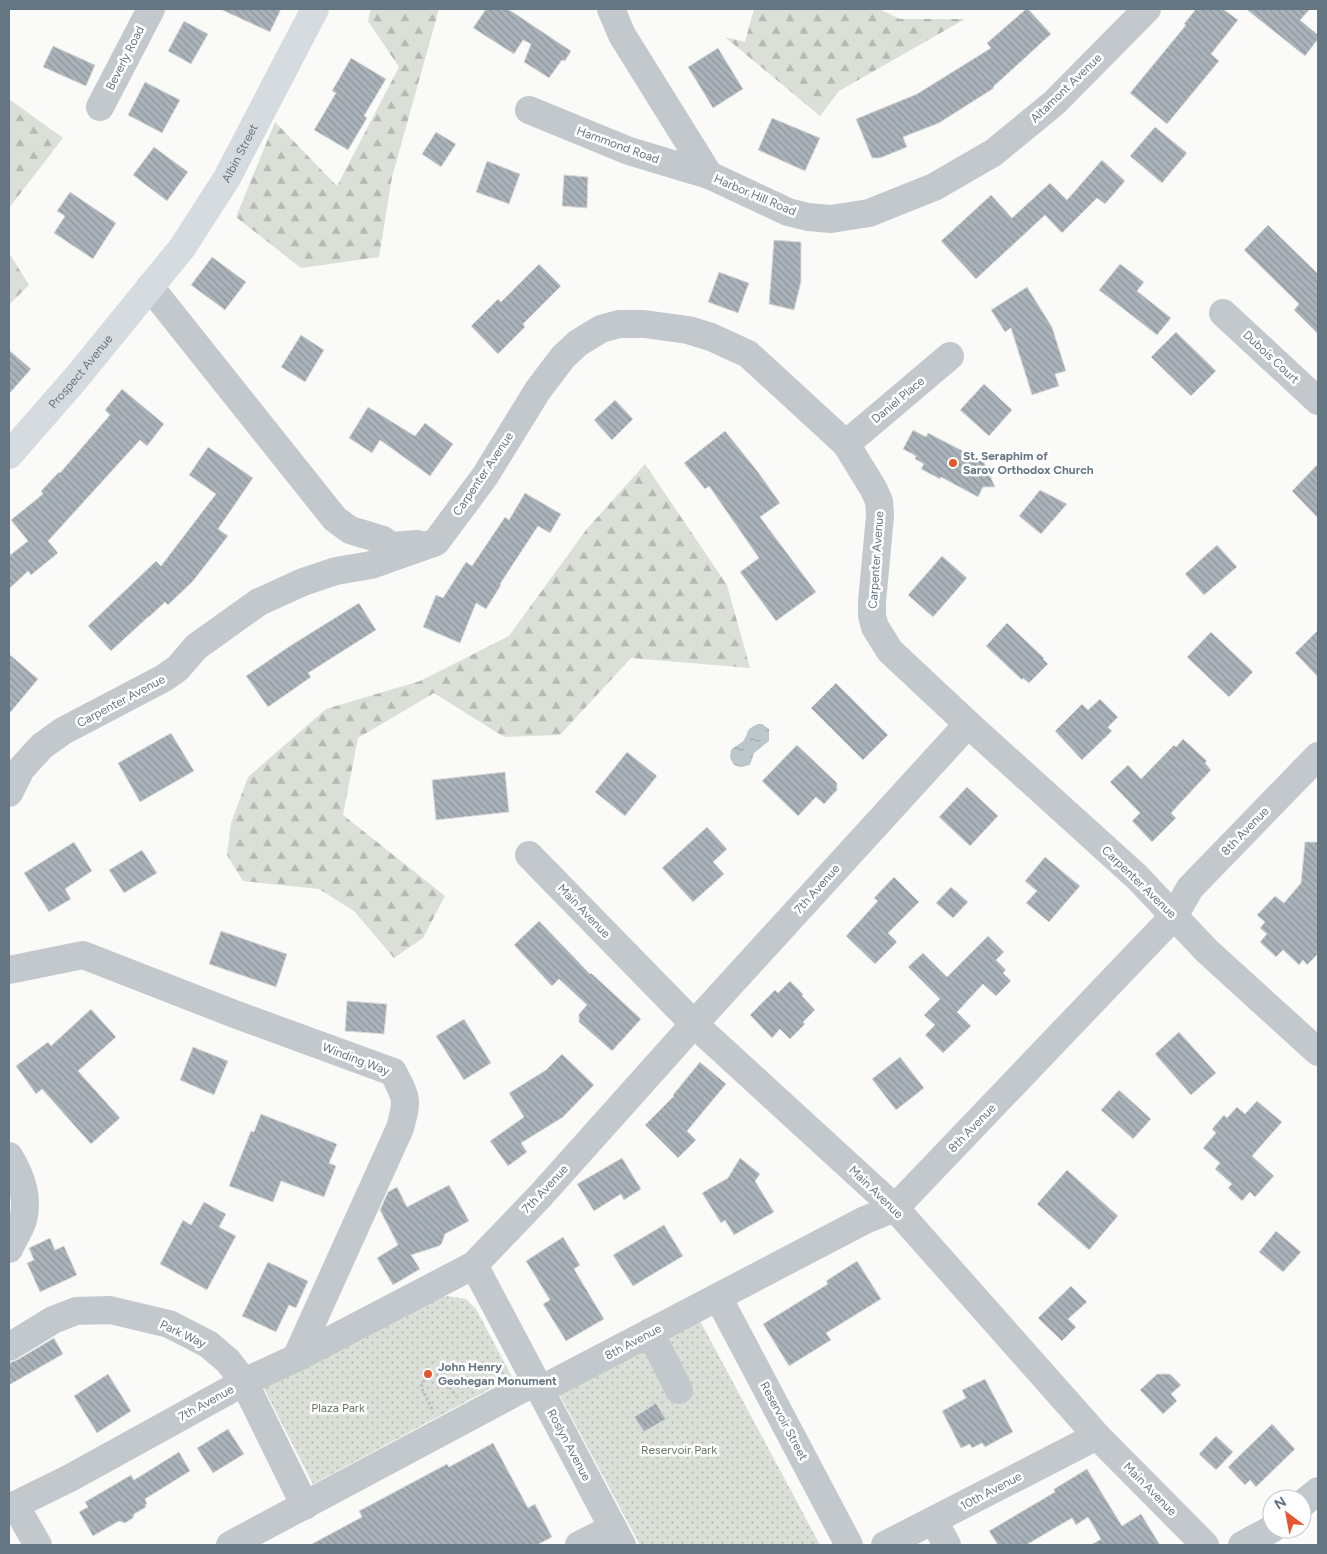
<svg xmlns="http://www.w3.org/2000/svg" width="1327" height="1554" font-family="Figtree,sans-serif">
	<style>
		.forest { fill: url(#forest-firs) }
		.park { fill: url(#park-dots) }
		.water { fill: url(#water-ripples) }
		.building { fill: url(#building-back-hatch); stroke: #dcdcda }
		.lines { fill: none; stroke-linecap: round; stroke-linejoin: round }
		.path { stroke: #bbbfc2; stroke-width: 3; stroke-dasharray: 2.5 2.5; stroke-linecap: butt }
		.minor { stroke: #c3c8cc; stroke-width: 28 }
		.major { stroke: #d6dbdf; stroke-width: 28 }
		.poi-dot { fill: #e4572e; stroke: #fff; stroke-width: 2 }
		.labels { text-anchor: middle; dominant-baseline: central; stroke-width: 5; stroke-linejoin: round; paint-order: stroke }
		.street-label { font-size: 12px; fill: #657683; stroke: #fff }
		.poi-label { font-size: 12px; font-weight: bold; fill: #657683; stroke: #fff; text-anchor: start }
		.park-label { font-size: 12px; fill: #687a64; stroke: #fff }
	</style>
	<defs>
		<pattern id="forest-firs" width="22" height="20" patternUnits="userSpaceOnUse" patternTransform="scale(1.25)"><rect width="22" height="20" fill="#dadfd7"/><path d="M5 1l3.5 6h-7zM16 11l3.5 6h-7z" fill="#b4b9b4"/></pattern>
		<pattern id="park-dots" width="8" height="8" patternUnits="userSpaceOnUse" patternTransform="scale(1.25)"><rect width="8" height="8" fill="#dadfd7"/><path d="M2 2h.1M6 6h.1" fill="none" stroke="#b4b9b4" stroke-width="1.8" stroke-linecap="round"/></pattern>
		<pattern id="water-ripples" width="26" height="14" patternUnits="userSpaceOnUse" patternTransform="scale(1.25)"><rect width="26" height="14" fill="#bbc7cb"/><path d="M2 4q2-2 4 0t4 0M15 11q2-2 4 0t4 0" fill="none" stroke="#9ca6aa"/></pattern>
		<pattern id="building-back-hatch" width="6" height="6" patternUnits="userSpaceOnUse" patternTransform="scale(1.25)"><rect width="6" height="6" fill="#aab3b9"/><path d="M-1 5l2 2M0 0l6 6M5-1l2 2" fill="none" stroke="#8e969c"/></pattern>
	</defs>
	<rect width="100%" height="100%" fill="#fafaf8"/>
	<!-- forest -->
	<g class="forest">
		<path d="M371,9h68l-47,168 -13,80 -78,11 -65,-51 39,-95 62,64 62,-119 -31,-46z"/>
		<path d="M754,9h125l21,10h65l-126,72 -19,25 -95,-79 20,5z"/>
		<path d="M9,99l54,39 -54,70z"/>
		<path d="M9,253l20,32 -20,20z"/>
		<path d="M645,464l82,121 23,83 -119,-10 -71,77 -56,2 -70,-44 -76,45 -15,77 102,81 -22,42 -29,20 -40,-47 -35,-22 -76,-8 -16,-26 4,-32 17,-46 78,-68 94,-28 89,-45 77,-106z"/>
	</g>
	<!-- park -->
	<g class="park">
		<path d="M447,1296l19,3 10,10 36,68 -199,107 -51,-99 161,-84z"/>
		<path d="M698,1317l122,228h-180l-82,-153z"/>
	</g>
	<!-- water -->
	<path class="water" d="M758,724h4l7,5v12l-15,12 -4,12 -9,2 -7,-2 -4,-7 1,-8c4,-4 10,-6 13,-10 6,-10 1,-10 14,-16z"/>
	<!-- building -->
	<g class="building">
		<path d="M220,9h61l-11,23z"/>
		<path d="M486,9h22l63,42 -6,10 -3,-1 -13,18 -25,-16 7,-18 -8,-4 -9,14 -41,-26z"/>
		<path d="M1026,9h2l23,25 -58,53 1,1 -55,35 -36,14 4,10 -27,11h-8l-16,-39 61,-25 74,-46 -4,-5z"/>
		<path d="M1196,9h27l15,11 -27,34 8,7 -52,63 -37,-31 56,-68 -2,-1z"/>
		<path d="M1246,9h64l-10,11 18,15v4l-13,17z"/>
		<path d="M184,21l24,13 -17,30 -23,-13z"/>
		<path d="M53,46l42,19 -9,21 -43,-19z"/>
		<path d="M718,48l25,41 -30,19 -25,-41z"/>
		<path d="M351,58l35,21 -22,37 3,2 -19,32 -34,-20 22,-37 -4,-2z"/>
		<path d="M145,82l35,18 -18,33 -34,-18z"/>
		<path d="M772,118l48,20 -15,33 -47,-21z"/>
		<path d="M1155,127l32,26 -25,30 -32,-27z"/>
		<path d="M436,132l20,12 -15,23 -19,-13z"/>
		<path d="M154,147l34,25 -21,29 -34,-26z"/>
		<path d="M1102,160l23,21 -20,23 -8,-6 -35,35 -17,-18 -69,64 -35,-38 50,-46 21,23 38,-35 17,17z"/>
		<path d="M487,161l33,13 -11,30 -33,-12z"/>
		<path d="M564,175l24,2 -1,31 -25,-2z"/>
		<path d="M70,192l46,31 -23,36 -39,-26 11,-17 -8,-5z"/>
		<path d="M1268,225l50,49v60l-24,-24 5,-6 -55,-54z"/>
		<path d="M774,240l27,2v40l-7,28 -25,-6z"/>
		<path d="M212,257l34,25 -21,28 -34,-25z"/>
		<path d="M539,264l22,22 -38,38 2,3 -27,27 -27,-28 27,-27 3,3z"/>
		<path d="M1120,264l24,18 -7,9 34,27 -14,17 -58,-45z"/>
		<path d="M719,272l30,11 -11,30 -30,-11z"/>
		<path d="M1027,287l25,40 14,44 -11,3 4,12 -27,9 -21,-67 -6,4 -14,-22z"/>
		<path d="M1176,332l40,39 -25,25 -40,-39z"/>
		<path d="M301,335l23,15 -19,32 -24,-15z"/>
		<path d="M9,350l22,19 -22,25z"/>
		<path d="M984,384l28,26 -23,26 -29,-26z"/>
		<path d="M122,389l42,35 -17,22 -7,-6 -92,101 10,12 -27,22 -3,-4 -19,18v-33l19,-15 -17,-21 32,-26 -2,-3 18,-19 1,1 50,-58 -5,-5z"/>
		<path d="M615,400l18,19 -21,21 -18,-20z"/>
		<path d="M368,407l47,29 10,-13 28,21 -23,32 -50,-36 -8,13 -23,-15z"/>
		<path d="M913,430l13,7 2,-4 56,29 11,25h-12l-5,10 -37,-20 -1,2 -19,-10 3,-5 -9,-5 1,-3 -13,-7z"/>
		<path d="M725,431l33,41 22,31 -20,14 56,75 -40,29 -36,-49 19,-14 -50,-72 -4,3 -21,-26z"/>
		<path d="M208,447l45,31 -35,51 10,7 -35,45 -25,24 -3,-3 -16,15h-1l-37,34 -23,-25 68,-65 5,5 55,-72 -27,-19z"/>
		<path d="M1318,464v54l-26,-27z"/>
		<path d="M1040,490l27,14 -26,30 -22,-18z"/>
		<path d="M525,493l36,21 -11,19 -12,-7 -38,58 1,1 -15,24 -10,-6 -16,40 -37,-16 13,-32 7,3 23,-36 6,4 33,-49 4,3z"/>
		<path d="M1217,545l20,22 -33,28 -19,-21z"/>
		<path d="M942,556l25,22 -34,39 -25,-22z"/>
		<path d="M359,603l17,27 -68,43 3,4 -43,30 -22,-31 44,-30z"/>
		<path d="M1007,623l37,35 -1,1 5,5 -19,19 -6,-5 -1,2 -36,-34z"/>
		<path d="M1318,630v47l-23,-24z"/>
		<path d="M1211,632l42,40 -24,25 -42,-40z"/>
		<path d="M9,654l29,25 -29,35z"/>
		<path d="M836,683l52,52 -25,25 -52,-52z"/>
		<path d="M1100,699l18,18 -10,10 4,4 -30,29 -27,-29 27,-27 6,6z"/>
		<path d="M171,733l23,38 -54,31 -22,-39z"/>
		<path d="M1183,739l24,22 -2,2 6,7 -40,43 5,5 -24,24 -20,-21 8,-8 -30,-31 18,-17 13,14 33,-34 2,2z"/>
		<path d="M797,745l40,38v7l-13,14 -8,-7 -18,19 -36,-35z"/>
		<path d="M627,752l30,24 -32,40 -30,-24z"/>
		<path d="M505,772l4,40 -73,8 -4,-40z"/>
		<path d="M967,787l31,29 -28,30 -31,-29z"/>
		<path d="M707,827l20,22 -14,13 11,12 -31,28 -31,-34z"/>
		<path d="M74,842l18,29 -27,18 6,10 -22,13 -25,-39z"/>
		<path d="M1305,842h13v112l-11,11 -4,-5 -4,5 -16,-15 -7,7 -16,-15 7,-8 -7,-6 5,-6 -8,-7 18,-19 9,7 17,-20z"/>
		<path d="M142,850l15,23 -33,20 -15,-23z"/>
		<path d="M1045,857l35,29 -31,36 -23,-19 11,-12 -12,-10z"/>
		<path d="M894,877l25,25 -31,31 9,9 -22,22 -29,-28 32,-35 -4,-3z"/>
		<path d="M951,887l17,15 -15,16 -17,-15z"/>
		<path d="M539,921l51,53 1,-1 50,46 -29,32 -33,-29v-8l8,-9 -28,-26 -7,7 -38,-41z"/>
		<path d="M221,931l66,23 -11,33 -67,-23z"/>
		<path d="M988,936l16,16 -8,8 10,10 -3,3 8,8 -15,15 -13,-12 -26,28 14,14 -28,27 -18,-18 10,-10 -11,-10 16,-16 -32,-32 15,-14 24,24z"/>
		<path d="M790,981l13,13 -1,2 13,14 -12,12 2,2 -15,15 -10,-10 -8,9 -22,-23 25,-25 3,3z"/>
		<path d="M347,1001l40,3 -3,30 -39,-3z"/>
		<path d="M91,1009l25,28 -38,34 42,47 -29,26 -49,-55 -6,5 -20,-28 32,-24 3,4z"/>
		<path d="M464,1019l27,44 -27,17 -28,-44z"/>
		<path d="M1179,1032l37,41 -25,22 -36,-41z"/>
		<path d="M193,1047l35,14 -14,34 -34,-15z"/>
		<path d="M562,1054l32,31 -31,32 -42,26 6,9 -19,14 -18,-25 34,-24 -15,-24 37,-23z"/>
		<path d="M900,1057l24,31 -28,22 -24,-31z"/>
		<path d="M700,1062l26,22 -39,47 9,9 -18,18 -33,-33 29,-29 -1,-1z"/>
		<path d="M1119,1090l32,29 -18,20 -32,-29z"/>
		<path d="M1257,1101l25,21 -30,34 22,20 -19,21 -5,-5 -8,9 -14,-13 4,-4 -17,-15 5,-6 -17,-15 13,-15 -4,-4 12,-14 3,3 10,-11 8,7z"/>
		<path d="M261,1114l76,30 -8,19 7,3 -12,31 -43,-16 -8,21 -44,-16 22,-55 3,1z"/>
		<path d="M622,1158l19,31 -17,11 -3,-6 -27,17 -17,-27z"/>
		<path d="M740,1158l20,16 -5,7 19,31 -40,23 -9,-15 -4,3 -19,-30 26,-15z"/>
		<path d="M1067,1170l51,46 -29,34 -52,-46z"/>
		<path d="M449,1185l20,36 -24,13 -3,9 -3,3 -28,9 9,14 -27,16 -16,-27 21,-13 -18,-35 8,-18 9,-5 10,20z"/>
		<path d="M204,1202l22,12 -7,13 17,9 -29,54 -47,-26 23,-44 8,5z"/>
		<path d="M664,1225l19,31 -50,30 -20,-31z"/>
		<path d="M1276,1231l25,21 -18,20 -24,-20z"/>
		<path d="M563,1237l17,28 -6,4 30,50 -38,22 -23,-37 7,-4 -24,-39z"/>
		<path d="M50,1238l5,12 9,-4 13,29 -37,17 -13,-29 7,-3 -5,-12z"/>
		<path d="M857,1261l24,38 -55,34 5,7 -42,26 -26,-42 65,-40 -2,-3z"/>
		<path d="M268,1262l40,19 -12,27 -7,-3 -13,27 -34,-16z"/>
		<path d="M1071,1286l16,16 -19,17 8,8 -14,14 -24,-23z"/>
		<path d="M54,1338l9,16 -54,31v-22l8,-3z"/>
		<path d="M108,1374l23,37 -34,22 -23,-37z"/>
		<path d="M1157,1374h13l11,11 -10,9 6,7 -14,13 -23,-24z"/>
		<path d="M985,1379l28,53 -28,15 -3,-4 -10,5 -2,-4 -9,4 -19,-37 24,-13 -4,-8z"/>
		<path d="M656,1403l10,16 -22,13 -10,-15z"/>
		<path d="M1272,1424l23,25 -39,38 -6,-7 -5,5 -17,-18z"/>
		<path d="M228,1429l16,25 -31,19 -16,-25z"/>
		<path d="M1216,1436l17,16 -17,18 -17,-16z"/>
		<path d="M493,1443l35,65 7,-4 17,33 -15,8h-227l52,-28 -3,-6 88,-47 2,3z"/>
		<path d="M179,1452l11,19 -45,28 2,5 -2,1 1,2 -12,7 -1,4 -8,5 -6,-2 -26,15 -14,-24 9,-5 -3,-5 46,-27 3,5z"/>
		<path d="M1087,1469l35,57 19,-12 19,31h-69l10,-6 -13,-22 -12,8 -4,-7 -46,27h-28l-9,-14 66,-39 -1,-3z"/>
	</g>
	<g class="lines">
		<!-- path -->
		<path class="path" d="M432,1409l-11,-22c4,-11 11,-14 21,-11l14,20"/>
		<!-- minor -->
		<g class="minor">
			<path d="M611,9l11,26 87,140 79,37 20,5 23,2 38,-6 65,-26 59,-34 61,-50 93,-94"/>
			<path d="M100,107l51,-98"/>
			<path d="M529,110l100,41 80,24"/>
			<path d="M150,287l185,232 15,11 33,10 8,6 26,-2"/>
			<path d="M1223,313l95,88"/>
			<path d="M846,444l104,-88"/>
			<path d="M9,793l12,-24 21,-23 21,-15 101,-53 14,-10 18,-21 63,-45 44,-20 33,-11 35,-6 65,-23 49,-66 53,-86 25,-33 15,-14 23,-14 18,-5h25l44,6 23,7 37,17 98,90 27,44 6,13 1,15 -8,86v14l3,11 15,24 78,73 169,153 70,74 111,101"/>
			<path d="M529,855l165,169 201,184 202,228 108,109"/>
			<path d="M9,970l74,-15 154,60 156,57c14,27 15,27 7,56l-104,230"/>
			<path d="M9,1156c12,20 20,41 14,64 -3,10 -10,20 -14,29"/>
			<path d="M474,1265l148,280"/>
			<path d="M718,1297l131,248"/>
			<path d="M650,1332l29,58"/>
			<path d="M9,1347l44,-27 23,-9 34,-1 59,14 39,20 20,17 16,21 61,124"/>
			<path d="M540,1390l325,-170 30,-12 279,-292 16,-28 128,-132"/>
			<path d="M1302,1504l16,-13"/>
			<path d="M15,1505l23,40"/>
			<path d="M9,1508l61,-30 174,-96 52,-24 178,-93 67,-70 153,-171 274,-300"/>
			<path d="M934,1521l13,24"/>
			<path d="M230,1545l305,-163"/>
			<path d="M579,1545l34,-17"/>
			<path d="M885,1545l212,-109"/>
			<path d="M1242,1545l30,-16"/>
		</g>
		<!-- major -->
		<path class="major" id="s1" d="M9,455l68,-78 105,-129 45,-70 88,-169"/>
	</g>
	<!-- markers -->
	<g class="poi-dot">
		<circle cx="953" cy="463" r="5"/>
		<circle cx="428" cy="1374" r="5"/>
	</g>
	<g class="labels">
		<!-- street labels -->
		<g class="street-label">
			<text transform="translate(125 58) rotate(-63)">Beverly Road</text>
			<text transform="translate(1066 88) rotate(-44)">Altamont Avenue</text>
			<text transform="translate(618 145) rotate(20)">Hammond Road</text>
			<text stroke="none"><textPath href="#s1" startOffset="381">Albin Street</textPath></text>
			<text transform="translate(755 195) rotate(23)">Harbor Hill Road</text>
			<text transform="translate(1271 357) rotate(43)">Dubois Court</text>
			<text stroke="none"><textPath href="#s1" startOffset="110">Prospect Avenue</textPath></text>
			<text transform="translate(898 400) rotate(-40)">Daniel Place</text>
			<text transform="translate(483 474) rotate(-56)">Carpenter Avenue</text>
			<text transform="translate(876 560) rotate(-86)">Carpenter Avenue</text>
			<text transform="translate(121 701) rotate(-28)">Carpenter Avenue</text>
			<text transform="translate(1245 831) rotate(-46)">8th Avenue</text>
			<text transform="translate(1139 882) rotate(44)">Carpenter Avenue</text>
			<text transform="translate(817 889) rotate(-48)">7th Avenue</text>
			<text transform="translate(584 911) rotate(46)">Main Avenue</text>
			<text transform="translate(356 1059) rotate(21)">Winding Way</text>
			<text transform="translate(972 1128) rotate(-46)">8th Avenue</text>
			<text transform="translate(545 1189) rotate(-47)">7th Avenue</text>
			<text transform="translate(876 1192) rotate(44)">Main Avenue</text>
			<text transform="translate(183 1334) rotate(25)">Park Way</text>
			<text transform="translate(633 1342) rotate(-28)">8th Avenue</text>
			<text transform="translate(206 1403) rotate(-29)">7th Avenue</text>
			<text transform="translate(784 1421) rotate(62)">Reservoir Street</text>
			<text transform="translate(569 1445) rotate(62)">Roslyn Avenue</text>
			<text transform="translate(1150 1489) rotate(45)">Main Avenue</text>
			<text transform="translate(991 1491) rotate(-28)">10th Avenue</text>
		</g>
		<!-- poi labels -->
		<g class="poi-label">
			<text x="963" y="456">St. Seraphim of<tspan x="963" dy="14">Sarov Orthodox Church</tspan></text>
			<text x="438" y="1367">John Henry<tspan x="438" dy="14">Geohegan Monument</tspan></text>
		</g>
		<!-- park labels -->
		<g class="park-label">
			<text x="338" y="1408">Plaza Park</text>
			<text x="679" y="1450">Reservoir Park</text>
		</g>
	</g>
	<!-- border -->
	<rect width="1327" height="1554" fill="none" stroke="#657683" stroke-width="20"/>
	<!-- north arrow -->
	<g transform="translate(1287 1514) rotate(328)"><circle r="24" fill="#ffffff" stroke="#c1c8cd"/>
	<path d="M0-4L9 19L0 12L-9 19Z" fill="#e4572e"/>
	<text y="-8" font-size="14" font-weight="bold" text-anchor="middle" fill="#657683">N</text>
	</g>
</svg>
